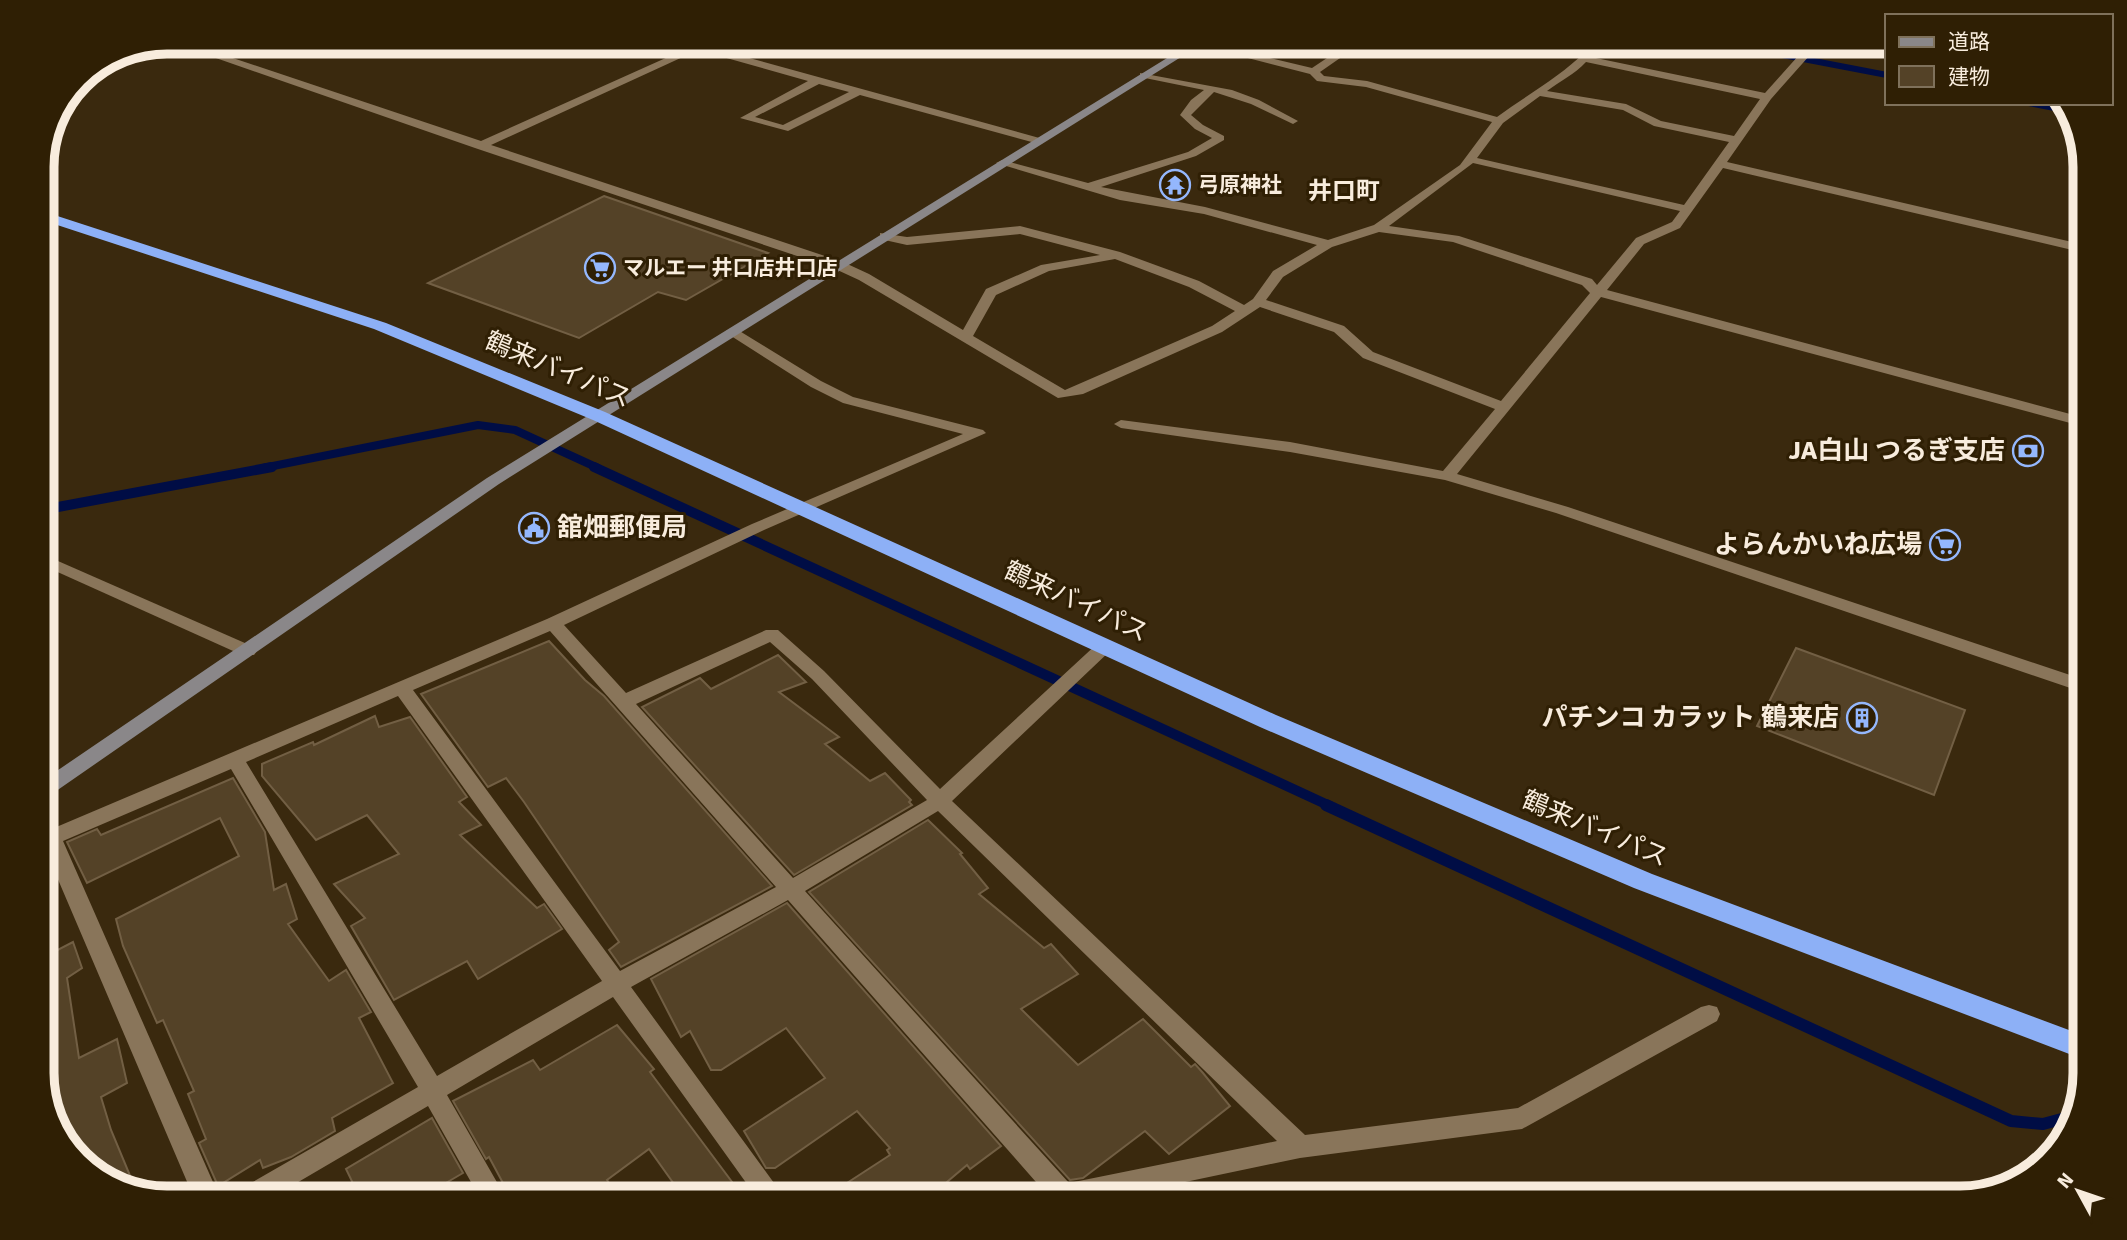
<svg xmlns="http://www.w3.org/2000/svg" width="2127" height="1240" font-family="Signika,'Noto Sans JP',sans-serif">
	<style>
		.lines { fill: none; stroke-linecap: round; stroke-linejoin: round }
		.stream-far3 { stroke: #000d45; stroke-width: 6 }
		.stream-far2 { stroke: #000d45; stroke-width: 8 }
		.stream-far1 { stroke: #000d45; stroke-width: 10 }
		.stream { stroke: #000d45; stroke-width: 12 }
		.building { fill: #544227; stroke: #725f44; stroke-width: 2 }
		.street { fill: #89755a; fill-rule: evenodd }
		.secondary { fill: #8a8789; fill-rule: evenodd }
		.highway { fill: #8db0f6; fill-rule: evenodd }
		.labels { text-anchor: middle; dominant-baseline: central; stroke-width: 6; stroke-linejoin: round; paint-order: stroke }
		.far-poi-label { font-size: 21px; font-weight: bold; fill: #f8ecdd; stroke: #2f1f04; text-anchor: start }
		.far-quarter-label { font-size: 24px; font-weight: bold; fill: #f8ecdd; stroke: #2f1f04 }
		.street-label { font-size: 26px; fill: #f8ecdd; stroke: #2f1f04 }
		.poi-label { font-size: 26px; font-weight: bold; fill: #f8ecdd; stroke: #2f1f04; text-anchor: end }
		.rim { fill: none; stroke: #f8ecdd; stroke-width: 9 }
	</style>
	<rect width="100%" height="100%" fill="#3a290e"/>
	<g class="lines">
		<!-- stream-far3 -->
		<g class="stream-far3">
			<path d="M1715,42l172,33"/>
			<path d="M2029,103l41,8"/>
		</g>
		<!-- stream-far2 -->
		<path class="stream-far2" d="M263,468l215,-43 37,5 83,38"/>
		<!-- stream-far1 -->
		<g class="stream-far1">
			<path d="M594,467l736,339"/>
			<path d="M42,510l230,-43"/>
		</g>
		<!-- stream -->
		<path class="stream" d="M1326,805l685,316 32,3 30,-8"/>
	</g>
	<!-- building -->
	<g class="building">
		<path d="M604,196l164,57 -82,47 -28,-8 -79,46 -151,-55z"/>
		<path d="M549,641l36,39 19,16 168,190 -151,81 -12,-17 10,-8 -95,-140 -18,-24 -18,9 -67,-93z"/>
		<path d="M1796,648l169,62 -31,85 -177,-69z"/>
		<path d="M778,655l28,27 -27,10 60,45 -14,7 45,37 15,-8 26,27 -2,2 3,3 -118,70 -152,-168 58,-29 11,11z"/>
		<path d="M375,716l4,11 31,-10 57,80 -8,5 22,23 -21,10 77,73 7,-4 18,25 -84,50 -11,-18 -73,39 -43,-74 14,-8 -31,-34 65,-30 -32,-39 -51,25 -54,-64v-12l51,-22 1,3z"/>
		<path d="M233,778l32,54 9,58 12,-6 11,35 -9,5 41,57 17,-11 25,42 -12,6 34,65 -61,35 3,13 -44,26 -28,11 -3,-8 -42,26 -19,-43 7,-4 -18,-45 6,-3 -31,-71 -6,3 -34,-77 -7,-27 123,-63 -19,-38 -133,65 -20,-41 30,-13 4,6z"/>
		<path d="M928,820l34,33 -2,1 28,34 -9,6 65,54 7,-4 27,30 -57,35 57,56 65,-46 48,48 4,-3 8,9 27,33 -61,48 -24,-23 -62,47 -13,2 -261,-288z"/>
		<path d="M787,903l214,243 -31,23 -3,-4 -39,33h-104l66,-43 -3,-5 3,-2 -33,-37 -82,57h-9l-22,-37 81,-53 -39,-50 -65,42h-10l-21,-39 -9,6 -30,-58z"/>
		<path d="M73,942l9,26 -15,10 12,80 38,-19 10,44 -26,14 10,33 25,60 -31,-9 -46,-45 -17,-56v-122z"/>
		<path d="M617,1025l37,44 -4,3 94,126h-60l-35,-49 -42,31 12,18h-108l-22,-41 -3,2 -33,-58 80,-41 7,10z"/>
		<path d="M432,1118l31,55 -43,25h-60l-14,-29z"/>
	</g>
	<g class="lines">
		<!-- street -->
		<g class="street">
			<path d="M170,42h15l296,99 207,-93 -14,-6 32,1v3l337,93v4l-4,1 -179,-49 -72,36 -48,-13 68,-37 -110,-31 -207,95 352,117 26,12 94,56 23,-41 55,-24 59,-10 -80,-21 -113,11 -27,-6v-6l27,4 113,-11 100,26 79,29 45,24 9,-6 20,-28 44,-26 -113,-31 -84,-14 -124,-37 6,-3 86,23 100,-31 24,-14 -17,-9 -15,-14 11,-15 13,-10 -64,-13v-4l92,17 27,10 39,21 -5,3 -42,-20 -37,-12 -23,23 12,10 21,11v4l-28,16 -95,31 104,20 123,33 46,-15 86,-60 32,-43 -126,-35 -49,-6 -7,-7 -124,-32h17l109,26 24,-16 23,-4 3,-6h10l-5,10 -24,4 -23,16 4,4 43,5 130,36c30,-22 63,-40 89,-66l-4,-9h10l4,9 -5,6 174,36 34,-38 -56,-13h21l46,9v4l-39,44 -44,63 358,83v8l-362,-85 -43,60 -36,16 -37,46 478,128v9l-484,-130 -144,177 111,33 517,173v13l-529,-180 -111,-33 -155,-28 -169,-24 -7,-4 7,-4 169,22 153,29 52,-62 -132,-51 -29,-26 -74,-25 -38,25 -139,62 -25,4 -199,-118 -26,-12 -358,-120zM1586,62l174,37 -26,37 -73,-15 -35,-17 -79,-13c14,-11 27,-16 39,-29zM819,84l30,8 -66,33 -28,-8zM1540,96l83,14 31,16 75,16 -45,63 -207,-47 26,-35zM1473,163l207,48 -8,11 -36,16 -39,47 -5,-6 -133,-43 -70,-10zM1379,232l74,10 129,43 8,8 -89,108 -128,-49 -29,-26 -78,-26 17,-23 49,-30zM1115,259l74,28 46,24 -23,15 -147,64 -92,-54 23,-41 53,-24z"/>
			<path d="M733,327l88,54 32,16 130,33 3,3 -222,97 -200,95 62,68 140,-63h12l46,41 116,118 159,-147h12l3,4 -3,4 -159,151 353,334 213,-27 183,-101 8,-2 8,2 3,7 -3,7 -195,108 -222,29 -191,40h-59l-262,-298 -157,87 154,211h-28l-144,-201 -166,98 59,103h-26l-52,-92 -157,92h-36l4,-8 179,-103 -187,-318 -168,72 157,357h-26l-152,-356v-20l12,6 493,-209 205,-95 211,-90 -120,-31 -32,-16 -83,-53 -2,-3zM550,631l226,256 -156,84 -207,-281zM770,642l42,37 115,121 -134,78 -157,-174zM398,696l204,285 -165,95 -191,-314zM938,811l339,330 -208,42 -264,-292z"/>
			<path d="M42,554l212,93 3,4 -3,4h-12l-200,-90z"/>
		</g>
		<!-- secondary -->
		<path class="secondary" d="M1193,42h12l-706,442 -450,312 -7,2v-17l445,-303z"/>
		<!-- highway -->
		<path class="highway" d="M42,211l344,112 219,89 671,303 376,159 433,162v24l-451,-172 -374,-161 -667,-307 -219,-91 -332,-109z"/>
	</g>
	<!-- icons -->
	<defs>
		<g id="temple-ring" transform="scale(1.575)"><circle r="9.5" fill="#2f1f04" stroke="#94b7fd" stroke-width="1.5"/><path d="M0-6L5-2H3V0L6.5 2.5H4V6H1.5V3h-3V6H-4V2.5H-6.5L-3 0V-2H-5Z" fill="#94b7fd"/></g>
		<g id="supermarket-ring" transform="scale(1.575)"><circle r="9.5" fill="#2f1f04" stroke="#94b7fd" stroke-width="1.5"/><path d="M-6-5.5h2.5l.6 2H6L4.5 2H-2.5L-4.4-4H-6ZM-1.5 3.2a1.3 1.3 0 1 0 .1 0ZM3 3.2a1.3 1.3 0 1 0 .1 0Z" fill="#94b7fd"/></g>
		<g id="bank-ring" transform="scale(1.575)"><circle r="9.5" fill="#2f1f04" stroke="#94b7fd" stroke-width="1.5"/><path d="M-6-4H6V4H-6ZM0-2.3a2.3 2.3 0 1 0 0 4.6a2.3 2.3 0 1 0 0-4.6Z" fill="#94b7fd"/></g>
		<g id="civic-ring" transform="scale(1.575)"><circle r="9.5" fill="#2f1f04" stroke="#94b7fd" stroke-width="1.5"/><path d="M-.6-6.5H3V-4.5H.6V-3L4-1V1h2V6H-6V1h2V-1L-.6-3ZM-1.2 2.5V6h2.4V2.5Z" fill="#94b7fd"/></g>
		<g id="building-ring" transform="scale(1.575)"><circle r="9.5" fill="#2f1f04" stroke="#94b7fd" stroke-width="1.5"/><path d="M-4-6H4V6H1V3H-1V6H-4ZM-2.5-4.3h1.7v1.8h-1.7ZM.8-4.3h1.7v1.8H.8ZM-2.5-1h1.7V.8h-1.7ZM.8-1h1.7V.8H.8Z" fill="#94b7fd"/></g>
	</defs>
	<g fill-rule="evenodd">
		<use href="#temple-ring" x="1175" y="185"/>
		<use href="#supermarket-ring" x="600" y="268"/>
		<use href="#bank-ring" x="2028" y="451"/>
		<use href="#civic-ring" x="534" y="528"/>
		<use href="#supermarket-ring" x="1945" y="545"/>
		<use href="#building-ring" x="1862" y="718"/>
	</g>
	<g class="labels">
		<!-- far-poi labels -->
		<g class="far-poi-label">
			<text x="1198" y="185">弓原神社</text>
			<text x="623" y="268">マルエー 井口店井口店</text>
		</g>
		<!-- far-quarter labels -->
		<g class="far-quarter-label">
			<text x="1344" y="191">井口町</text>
		</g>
		<!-- street labels -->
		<g class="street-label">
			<text transform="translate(558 370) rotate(23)">鶴来バイパス</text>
			<text transform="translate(1076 602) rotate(25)">鶴来バイパス</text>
			<text transform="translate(1595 829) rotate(23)">鶴来バイパス</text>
		</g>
		<!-- poi labels -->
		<g class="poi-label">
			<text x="2005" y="451">JA白山 つるぎ支店</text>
			<text x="557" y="528" text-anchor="start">舘畑郵便局</text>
			<text x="1922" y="545">よらんかいね広場</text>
			<text x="1839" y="718">パチンコ カラット 鶴来店</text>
		</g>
	</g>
	<!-- crop -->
	<path d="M0 0H2127V1240H0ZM167 54H1960A113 113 0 0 1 2073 167V1073A113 113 0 0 1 1960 1186H167A113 113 0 0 1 54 1073V167A113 113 0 0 1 167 54Z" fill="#2f1f04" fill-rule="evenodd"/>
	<path class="rim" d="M167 54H1960A113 113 0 0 1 2073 167V1073A113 113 0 0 1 1960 1186H167A113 113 0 0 1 54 1073V167A113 113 0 0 1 167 54Z"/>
	<!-- legend -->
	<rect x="1885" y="14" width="228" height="91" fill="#2f1f04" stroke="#7f715b" stroke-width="2"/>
	<rect x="1899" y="37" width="35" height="10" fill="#8a8789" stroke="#7f715b" stroke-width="2"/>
	<text x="1948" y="49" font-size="21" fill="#f8ecdd">道路</text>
	<rect x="1899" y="66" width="35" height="21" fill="#544227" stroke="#7f715b" stroke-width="2"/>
	<text x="1948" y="84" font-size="21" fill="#f8ecdd">建物</text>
	<!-- north arrow -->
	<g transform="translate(2078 1191) rotate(310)" stroke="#2f1f04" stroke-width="5" paint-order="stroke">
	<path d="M0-5L12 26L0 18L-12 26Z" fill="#f8ecdd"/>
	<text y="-10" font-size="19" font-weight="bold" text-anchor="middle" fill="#f8ecdd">N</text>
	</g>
</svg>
